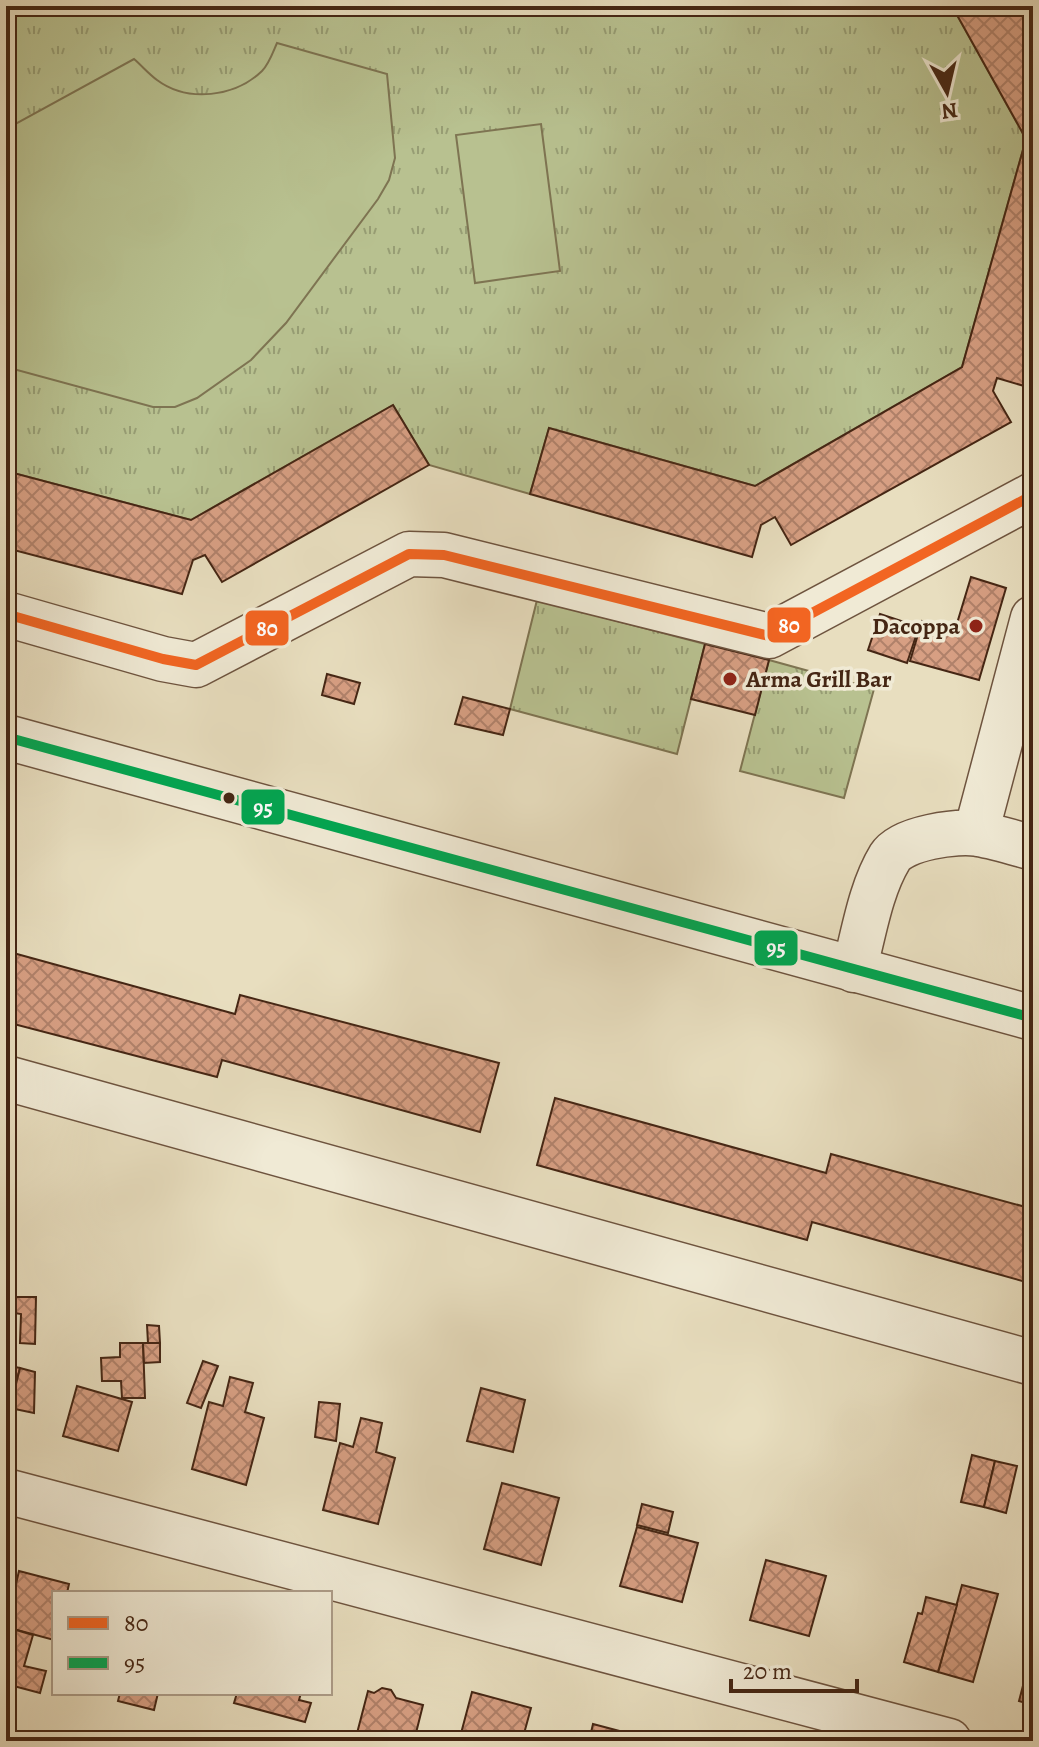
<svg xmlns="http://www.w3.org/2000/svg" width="1039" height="1747" font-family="Alegreya,serif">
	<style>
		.grass { fill: url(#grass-tufts); stroke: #7e7452; stroke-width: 2 }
		.park { fill: #b8c190; stroke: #7e7452; stroke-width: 2 }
		.building { fill: url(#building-cross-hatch); stroke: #452614; stroke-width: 2 }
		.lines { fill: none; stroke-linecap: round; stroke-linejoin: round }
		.minor-casing { stroke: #6e543f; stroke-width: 47 }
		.minor { stroke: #f0ead5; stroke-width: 44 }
		.bus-1-casing { stroke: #f0ead5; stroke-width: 16 }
		.bus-2-casing { stroke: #f0ead5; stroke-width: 16 }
		.bus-1 { stroke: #f26522; stroke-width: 10 }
		.bus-2 { stroke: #00a651; stroke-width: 10 }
		.poi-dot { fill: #8f2418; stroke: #f0ead5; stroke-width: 3 }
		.bus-dot { fill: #452614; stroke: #f0ead5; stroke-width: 3 }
		.labels { text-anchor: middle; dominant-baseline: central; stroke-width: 7; stroke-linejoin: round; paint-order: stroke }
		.poi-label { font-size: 24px; font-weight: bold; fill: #452614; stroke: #f0ead5; text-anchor: end }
		.line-badge { stroke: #f0ead5; stroke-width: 3 }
		.badge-label { font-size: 22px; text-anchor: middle; font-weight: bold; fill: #fff }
	</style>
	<defs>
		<pattern id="grass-tufts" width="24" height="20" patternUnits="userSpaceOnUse" patternTransform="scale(2)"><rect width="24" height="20" fill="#b8c190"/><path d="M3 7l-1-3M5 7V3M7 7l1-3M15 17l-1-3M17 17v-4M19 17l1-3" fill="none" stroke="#979d74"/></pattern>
		<pattern id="building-cross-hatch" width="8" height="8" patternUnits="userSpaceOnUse" patternTransform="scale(2)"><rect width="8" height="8" fill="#d79f83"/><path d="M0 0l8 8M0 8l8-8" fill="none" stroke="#b0816a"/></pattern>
	</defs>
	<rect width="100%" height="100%" fill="#e8debf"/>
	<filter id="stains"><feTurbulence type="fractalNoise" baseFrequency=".0025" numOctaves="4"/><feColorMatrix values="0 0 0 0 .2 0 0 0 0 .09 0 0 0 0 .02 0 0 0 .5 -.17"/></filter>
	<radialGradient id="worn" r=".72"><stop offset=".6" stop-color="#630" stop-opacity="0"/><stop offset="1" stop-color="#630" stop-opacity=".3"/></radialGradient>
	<!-- grass -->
	<g class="grass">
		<path d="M6,6h946l74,133 -64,228 -207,119 -206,-58 -19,66 -101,-29 -36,-60 -202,115 -185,-49z"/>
		<path d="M537,600l168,44 -28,110 -167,-45z"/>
		<path d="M769,660l105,29 -30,109 -104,-27z"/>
	</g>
	<!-- park -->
	<g class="park">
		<path d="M277,43l110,31 8,84 -6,22 -11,19 -92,124 -35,37 -54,38 -22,9h-22l-147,-40v-238l128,-70c8,7 15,15 23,21 31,23 78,17 105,-9 7,-7 11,-19 15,-28z"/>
		<path d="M541,124l19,147 -85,12 -19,-148z"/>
	</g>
	<!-- building -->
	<g class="building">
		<path d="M952,6h80l1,3v372l-2,7 -34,-10 -4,13 18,31 -220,123 -16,-28 -14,8 -9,32 -222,-63 19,-66 206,58 207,-119 64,-228z"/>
		<path d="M393,405l36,60 -207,117 -17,-27 -12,5 -11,34 -176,-46v-77l185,49z"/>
		<path d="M971,577l35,11 -27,92 -69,-19 12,-40 33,9z"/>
		<path d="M880,614l39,13 -12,36 -39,-13z"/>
		<path d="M705,644l64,16 -14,55 -64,-16z"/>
		<path d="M327,674l33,9 -6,21 -32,-9z"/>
		<path d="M463,697l47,12 -7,26 -48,-11z"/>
		<path d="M6,951l229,63 5,-19 259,68 -19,69 -258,-72 -5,17 -211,-55z"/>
		<path d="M555,1098l271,75 5,-19 202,55v75l-221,-62 -5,18 -270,-75z"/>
		<path d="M14,1297h22l-1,47 -15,-1 1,-29 -7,-1z"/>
		<path d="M147,1325l12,1 1,17h-12z"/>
		<path d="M120,1343h23l2,55h-23l-1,-17h-19l-1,-23 19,-1z"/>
		<path d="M143,1343h17v19l-16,1z"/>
		<path d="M203,1361l15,5 -17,42 -14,-5z"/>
		<path d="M6,1365l14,3 -13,53h-1z"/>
		<path d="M20,1368l15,4 -1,41 -24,-5z"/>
		<path d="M230,1377l23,6 -8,29 19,6 -18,67 -54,-16 17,-67 14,4z"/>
		<path d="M77,1386l55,16 -14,49 -55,-15z"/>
		<path d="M481,1388l44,12 -12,52 -46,-11z"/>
		<path d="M319,1402l21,2 -4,37 -21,-4z"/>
		<path d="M361,1418l21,5 -6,29 19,6 -17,66 -55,-14 17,-67 13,4z"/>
		<path d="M972,1455l23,6 -11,46 -23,-5z"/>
		<path d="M995,1461l22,5 -11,47 -22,-6z"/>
		<path d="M502,1483l57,15 -18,67 -57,-16z"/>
		<path d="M642,1504l31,8 -5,21 -31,-8z"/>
		<path d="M637,1527l61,16 -16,59 -62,-16z"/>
		<path d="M766,1560l60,16 -17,60 -59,-16z"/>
		<path d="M19,1571l50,13 -2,9h-13v47l-48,-13z"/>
		<path d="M962,1585l36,9 -25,88 -35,-10z"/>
		<path d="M926,1597l31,8 -19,67 -34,-10 14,-49 4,1z"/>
		<path d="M6,1627l27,8 -9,31 22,5 -6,22 -34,-9z"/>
		<path d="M1033,1647v58l-14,-4z"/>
		<path d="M382,1688l9,2 5,8 27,7 -9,36h-59l13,-50 6,2z"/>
		<path d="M472,1692l59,16 -9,33h-63z"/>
		<path d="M120,1693h38l-4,17 -36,-9z"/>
		<path d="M237,1693h64l-2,7 12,3 -6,19 -71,-19z"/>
		<path d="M593,1724l53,14 -1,3h-56z"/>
	</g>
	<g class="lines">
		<!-- minor casing -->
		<g class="minor-casing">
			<g id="minor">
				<path d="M6,614l157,45 33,6 213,-111 35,1 325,81 264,-141"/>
				<path d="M6,737l1027,281"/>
				<path d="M976,833l57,-215"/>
				<path d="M854,970c10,-37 16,-80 36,-113 12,-19 68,-27 88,-23 19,3 37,9 55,14"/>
				<path d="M6,1078l1027,285"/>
				<path d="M6,1491l943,250"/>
			</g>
		</g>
		<!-- minor -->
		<use href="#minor" class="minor"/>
		<!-- bus-1 casing -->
		<g class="bus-1-casing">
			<path id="bus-1" d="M6,614l157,45 33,6 213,-111 35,1 325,81 264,-141"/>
		</g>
		<!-- bus-2 casing -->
		<g class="bus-2-casing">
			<path id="bus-2" d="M6,737l1027,281"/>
		</g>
		<!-- bus-1 -->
		<use href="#bus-1" class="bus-1"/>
		<!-- bus-2 -->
		<use href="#bus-2" class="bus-2"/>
	</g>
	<!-- markers -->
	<g class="poi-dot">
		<circle cx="976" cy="626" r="8"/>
		<circle cx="730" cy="679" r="8"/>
	</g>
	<circle class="bus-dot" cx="229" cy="798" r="7"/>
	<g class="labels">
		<!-- poi labels -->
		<g class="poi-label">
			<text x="960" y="626">Dacoppa</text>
			<text x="746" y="679" text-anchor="start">Arma Grill Bar</text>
		</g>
	</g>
	<g class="line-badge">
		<rect x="766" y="606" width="46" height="38" rx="8" fill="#f26522"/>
		<rect x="244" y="609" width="46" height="38" rx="8" fill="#f26522"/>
		<rect x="240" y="788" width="46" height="38" rx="8" fill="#00a651"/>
		<rect x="753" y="929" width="46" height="38" rx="8" fill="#00a651"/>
	</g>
	<g class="badge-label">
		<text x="789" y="633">80</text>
		<text x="267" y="636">80</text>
		<text x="263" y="815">95</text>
		<text x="776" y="955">95</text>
	</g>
	<!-- margin -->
	<rect width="1039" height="1747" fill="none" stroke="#e8debf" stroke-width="32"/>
	<rect x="8" y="8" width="1023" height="1731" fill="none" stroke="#452614" stroke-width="4"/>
	<rect x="16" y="16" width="1007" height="1715" fill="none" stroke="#452614" stroke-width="2"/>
	<!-- legend -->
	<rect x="52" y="1591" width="280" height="104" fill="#f0ead5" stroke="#ac9c88" stroke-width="2"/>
	<rect x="68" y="1617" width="40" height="12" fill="#f26522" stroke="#ac9c88" stroke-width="2"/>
	<text x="124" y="1631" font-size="24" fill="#452614">80</text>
	<rect x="68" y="1657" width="40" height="12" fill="#00a651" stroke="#ac9c88" stroke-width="2"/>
	<text x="124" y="1671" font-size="24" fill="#452614">95</text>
	<!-- north arrow -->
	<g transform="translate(947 92) rotate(172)" stroke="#f0ead5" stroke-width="6" paint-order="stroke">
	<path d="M0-6L14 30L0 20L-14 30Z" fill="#452614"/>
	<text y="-12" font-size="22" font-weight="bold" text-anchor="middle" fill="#452614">N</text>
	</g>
	<!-- scale -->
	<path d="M731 1679v12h126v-12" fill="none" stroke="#452614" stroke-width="4"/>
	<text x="743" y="1679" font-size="24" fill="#452614" stroke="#f0ead5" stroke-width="6" paint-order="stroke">20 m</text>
	<rect width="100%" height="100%" filter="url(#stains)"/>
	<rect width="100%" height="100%" fill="url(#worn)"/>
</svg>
